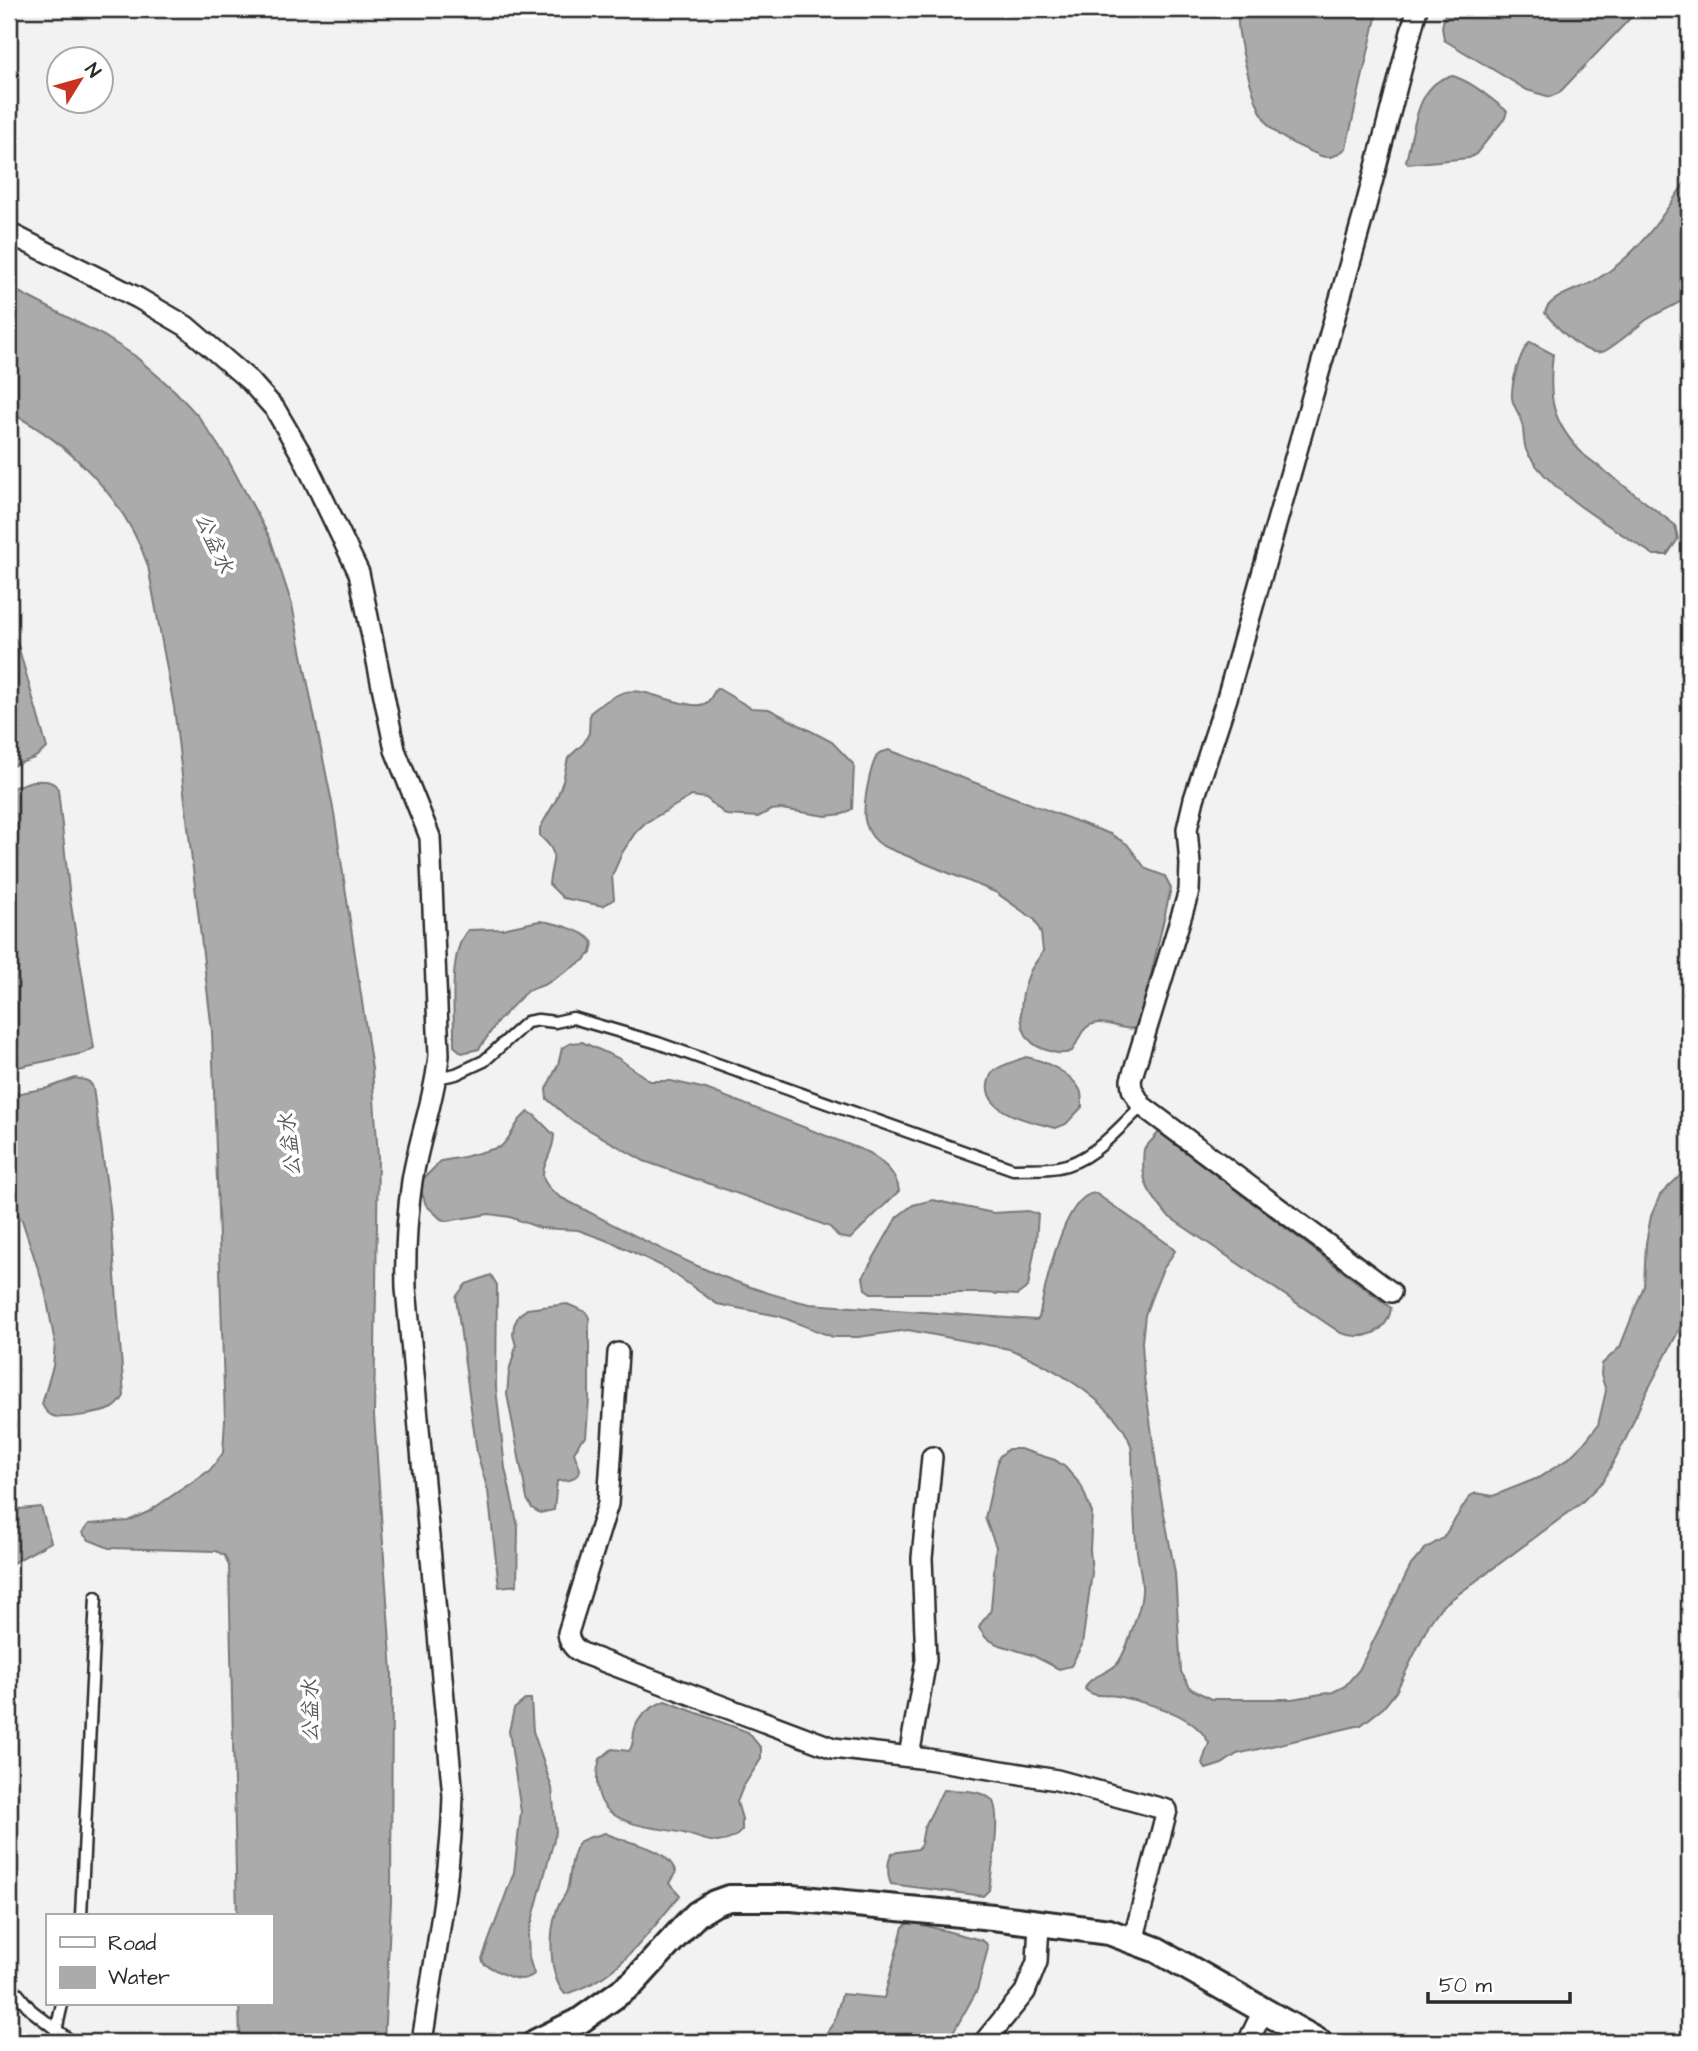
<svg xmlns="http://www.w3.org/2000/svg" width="1698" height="2051" font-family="'Architects Daughter','LXGW WenKai TC',sans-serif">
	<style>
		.water { fill: #ababab; stroke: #787878; stroke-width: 2 }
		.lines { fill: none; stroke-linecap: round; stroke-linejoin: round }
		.service-casing { stroke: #2b2b2b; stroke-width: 15 }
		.minor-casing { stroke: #2b2b2b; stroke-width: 24 }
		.tertiary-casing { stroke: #2b2b2b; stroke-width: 30 }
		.service { stroke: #fff; stroke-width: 10 }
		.minor { stroke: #fff; stroke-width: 19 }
		.tertiary { stroke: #fff; stroke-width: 24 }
		.labels { text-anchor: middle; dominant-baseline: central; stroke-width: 7; stroke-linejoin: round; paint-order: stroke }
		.water-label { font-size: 21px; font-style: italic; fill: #585858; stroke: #fff }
	</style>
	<rect width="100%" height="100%" fill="#f2f2f2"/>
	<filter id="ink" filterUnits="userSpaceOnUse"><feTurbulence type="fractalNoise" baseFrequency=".0143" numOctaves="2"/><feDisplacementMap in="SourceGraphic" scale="14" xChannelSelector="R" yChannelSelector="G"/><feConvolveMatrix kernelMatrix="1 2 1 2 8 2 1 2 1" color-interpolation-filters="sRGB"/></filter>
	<g filter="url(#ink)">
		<!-- water -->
		<g class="water">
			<path d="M1238,9h140l-32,139c-8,7 -14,11 -25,8 -17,-8 -38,-15 -51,-29 -16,-17 -35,-95 -32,-118z"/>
			<path d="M1446,9h193l-80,84 -9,4 -23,-7 -83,-50 -2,-13z"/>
			<path d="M1453,76c21,7 37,22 54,35l-2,7 -29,36 -7,4 -61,6 -2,-3c8,-29 10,-80 47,-85z"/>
			<path d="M1689,176v120c-13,10 -29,15 -43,24 -9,7 -36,30 -44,32 -19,4 -46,-26 -57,-39 3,-17 36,-24 49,-32 43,-24 69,-65 95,-105z"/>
			<path d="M9,287l95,49 31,20 40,35 24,26 29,43 42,78 22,67 42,208 38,256 6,88 -4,258 18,257 -1,229 -7,141h-144l-1,-38h32v-88h-34l-8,-350 -4,-10 -9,-5 -107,-3 -20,-8 -7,-7 7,-9 39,-3 20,-9 62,-42 13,-17 2,-34 -13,-388 -38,-324 -26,-141c-22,-66 -78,-123 -139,-154z"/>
			<path d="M1530,342l23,12c-5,44 -2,68 31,101l91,70 3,14 -11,16h-13c-41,-28 -99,-58 -126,-101 -7,-12 -2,-25 -8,-37 -3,-7 -7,-12 -8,-19 -1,-14 8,-47 18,-56z"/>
			<path d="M9,630l8,12 30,106 -13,10 -25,9z"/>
			<path d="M717,688l34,20 18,1 63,33 22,23 -2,44 -9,5 -17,2 -45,-7 -10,1 -13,7 -32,-2 -20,-17 -14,-2 -47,27 -10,10 -13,20 -10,23 2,23 -11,7 -40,-8 -14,-14c2,-25 13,-29 -9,-48v-8l16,-28 7,-19 5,-23 16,-15 5,-10 1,-20c42,-34 46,-21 92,-10 7,1 15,4 22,1 7,-2 8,-11 13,-16z"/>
			<path d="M889,750l221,84 17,10 19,25 19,7 6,12 -32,139c-18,7 -40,-15 -56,4 -4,6 -7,14 -11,20 -10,5 -20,1 -31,-3 -28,-12 -21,-51 -12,-74 3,-8 10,-15 14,-23l-2,-18 -6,-13 -40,-28 -112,-46c-8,-5 -14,-12 -17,-22 -5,-14 4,-60 13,-71z"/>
			<path d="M32,781c11,0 21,-2 26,8l12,110 24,149 -10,5 -75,16v-280z"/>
			<path d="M539,921c14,1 48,10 54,22l-2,10 -7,7 -38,24 -19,7 -29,30 -19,28 -17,4 -8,-7c1,-31 -7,-93 14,-116l34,-1z"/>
			<path d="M582,1042l36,16 32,23h21l35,8 164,64c13,10 27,20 29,38l-49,48 -11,-2 -9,-10 -26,-10 -160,-56 -74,-42 -23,-20 -1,-10 12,-24 4,-17 9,-5z"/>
			<path d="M1026,1057c17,3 46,16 54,33 2,4 2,12 2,17l-16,17 -10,4c-20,-5 -72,-14 -68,-44 1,-5 3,-11 7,-14 9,-6 21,-9 31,-13z"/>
			<path d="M75,1078c9,2 15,1 18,10l17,120 14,188c-3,5 -6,9 -11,12 -10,5 -50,12 -60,8 -5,-2 -9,-7 -11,-12l11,-38 2,-23 -10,-53 -23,-70 -13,-17v-108l39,-7z"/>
			<path d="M529,1112l5,3 20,20c-1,29 -28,38 6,62 80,41 161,88 250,107l226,16 3,-2c5,-27 24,-123 56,-125l73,51 7,7 -13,20 -10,25 -7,19 -3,27 2,35 16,115 15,81 6,99 10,17 21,10h80l41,-7 12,-6 14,-16 52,-105 14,-16 18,-11 27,-42 6,-3 17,3 45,-18 30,-19 15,-15 15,-19 8,-34 -5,-16 1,-11 18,-17 24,-61 2,-43 5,-27 9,-21 29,-28v144l-47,90 -15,35 -23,44 -24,24 -139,103 -12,17 -33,68 -13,16 -22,17 -124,29 -15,10 -16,5 -4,-6 7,-20c-15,-30 -62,-40 -92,-47 -12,-2 -23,2 -32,-7 3,-13 23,-15 32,-25 10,-13 15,-34 20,-49 11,-31 1,-44 -1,-73 -2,-24 -2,-47 -4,-70 0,-8 1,-19 -1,-26 -11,-41 -85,-84 -122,-97l-101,-19 -50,7h-25l-54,-21 -62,-12 -51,-36 -52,-25 -36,-13 -38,-2 -30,-11 -21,-3 -42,7 -6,-2 -15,-14 -6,-17 3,-9 18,-18 23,-4 36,-10c13,-9 15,-28 29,-35z"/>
			<path d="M1159,1132l232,176c-4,26 -28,33 -50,25l-173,-117c-20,-24 -28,-34 -24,-67z"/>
			<path d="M933,1200l60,13 35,-2 10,3 -2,28 -8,45 -11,8 -33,-2h-113l-6,-4 -2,-12 34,-60 16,-12z"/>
			<path d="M491,1275l6,10 -1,103 9,80 13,59 -1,58 -18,2 -11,-96 -11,-38 -21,-156 10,-13z"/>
			<path d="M567,1304l19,8 3,6v81l-3,38 -5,3 -7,13 6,16 -1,5 -9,6 -13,1 -3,29 -14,3 -8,-5 -5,-9 -20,-105 2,-22 7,-26 -3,-11 1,-10 5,-10 8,-6z"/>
			<path d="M1008,1449h12l35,11 10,7 16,18 11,28 -2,36 2,24 -10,72 -11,21 -12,3 -27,-14 -35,-11 -11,-6 -7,-10c2,-8 10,-11 12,-19l5,-62 -11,-29 14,-61z"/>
			<path d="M41,1507l10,35 -42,23v-55z"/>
			<path d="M526,1699h5l2,32 19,57 4,44 -28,104 1,22 5,16c-15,13 -35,-3 -50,-10l-2,-5 32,-87 7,-60 -12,-81 5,-22z"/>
			<path d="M665,1701l83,31 13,16v11l-18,28 -6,15 5,17v11c-6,8 -14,11 -24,12 -10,0 -21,-5 -31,-8 -25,-7 -57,-5 -78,-23 -14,-11 -14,-37 -9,-52l12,-10 17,2c6,-8 3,-14 6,-23 4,-13 18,-22 30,-27z"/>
			<path d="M943,1790c16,1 35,-1 48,9 12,10 0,75 -2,91l-6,6 -92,-12c-4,-9 -4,-22 1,-31l26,-4 3,-5 3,-16z"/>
			<path d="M605,1833c24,12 59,11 71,39l-7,11 11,12c-32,38 -63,86 -115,99 -17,-19 -16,-61 -8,-85 2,-7 8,-12 10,-19 4,-14 3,-35 13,-48 5,-5 18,-6 25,-9z"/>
			<path d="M911,1922l70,18 5,3 2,5 -11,42 -29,52h-128l14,-20 8,-28 42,4 19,-71z"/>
		</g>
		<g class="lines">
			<!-- service casing -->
			<g class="service-casing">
				<g id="service">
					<path d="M437,1078l19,-4 28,-13 43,-39 11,-2 17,2 18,-4 85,25 355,126c15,-1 30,1 45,-2 34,-5 60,-39 84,-61"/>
					<path d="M81,1916l15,-319"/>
					<path d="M9,1983l22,27 41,32"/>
					<path d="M56,2031l6,-27"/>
				</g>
			</g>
			<!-- minor casing -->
			<g class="minor-casing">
				<g id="minor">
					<path d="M9,233l129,65 48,28 64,55 25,28 28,48 56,116 36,177 35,87 9,218c-4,43 -20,83 -27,126 -5,35 -7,72 -6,107l47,508c-2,83 -19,164 -31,246"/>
					<path d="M1391,1292l-250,-187 -9,-16 -1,-9 58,-189 1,-27 -3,-35 7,-30 33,-101 136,-481 54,-208"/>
					<path d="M618,1353l-10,151 -40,129c1,10 7,17 16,21l249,94 95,11 129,21 110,30 -34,131"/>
					<path d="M909,1756l17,-96 -4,-102 10,-101"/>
					<path d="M984,2042l41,-50 12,-30 2,-39"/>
					<path d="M1248,2042l15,-31"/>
				</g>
			</g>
			<!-- tertiary casing -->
			<g class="tertiary-casing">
				<path id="tertiary" d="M536,2042l45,-22 52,-37 53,-58 11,-11 18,-11 14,-5h63l201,19 116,15 48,18 162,92"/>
			</g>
			<!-- service -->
			<use href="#service" class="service"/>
			<!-- minor -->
			<use href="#minor" class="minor"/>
			<!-- tertiary -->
			<use href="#tertiary" class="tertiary"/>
		</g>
	</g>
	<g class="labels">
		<!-- water labels -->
		<g class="water-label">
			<text transform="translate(214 543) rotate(66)">公益水</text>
			<text transform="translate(290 1145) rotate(-96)">公益水</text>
			<text transform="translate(310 1711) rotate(-90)">公益水</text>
		</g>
	</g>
	<!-- margin -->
	<rect width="1698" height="2051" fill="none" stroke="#fff" stroke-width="35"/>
	<rect x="18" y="18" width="1663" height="2016" fill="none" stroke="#2b2b2b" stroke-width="2.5" filter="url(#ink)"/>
	<!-- legend -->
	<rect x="46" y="1914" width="228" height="91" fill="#ffffff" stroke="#aaaaaa" stroke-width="2"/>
	<rect x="60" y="1937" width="35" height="10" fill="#ffffff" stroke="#aaaaaa" stroke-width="2"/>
	<text x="108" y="1950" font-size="21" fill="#2b2b2b">Road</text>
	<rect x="60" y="1967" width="35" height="21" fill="#ababab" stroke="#aaaaaa" stroke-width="2"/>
	<text x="108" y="1984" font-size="21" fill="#2b2b2b">Water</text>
	<!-- north arrow -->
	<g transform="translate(80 80) rotate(53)"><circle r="33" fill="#ffffff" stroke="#aaaaaa" stroke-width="2"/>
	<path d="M0-5L12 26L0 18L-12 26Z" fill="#c8321e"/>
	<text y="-10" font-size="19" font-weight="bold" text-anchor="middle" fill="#2b2b2b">N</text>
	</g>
	<!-- scale -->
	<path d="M1428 1992v10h142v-10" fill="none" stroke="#2b2b2b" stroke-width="3.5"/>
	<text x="1439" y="1992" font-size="21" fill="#2b2b2b" stroke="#ffffff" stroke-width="5" paint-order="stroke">50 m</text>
</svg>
